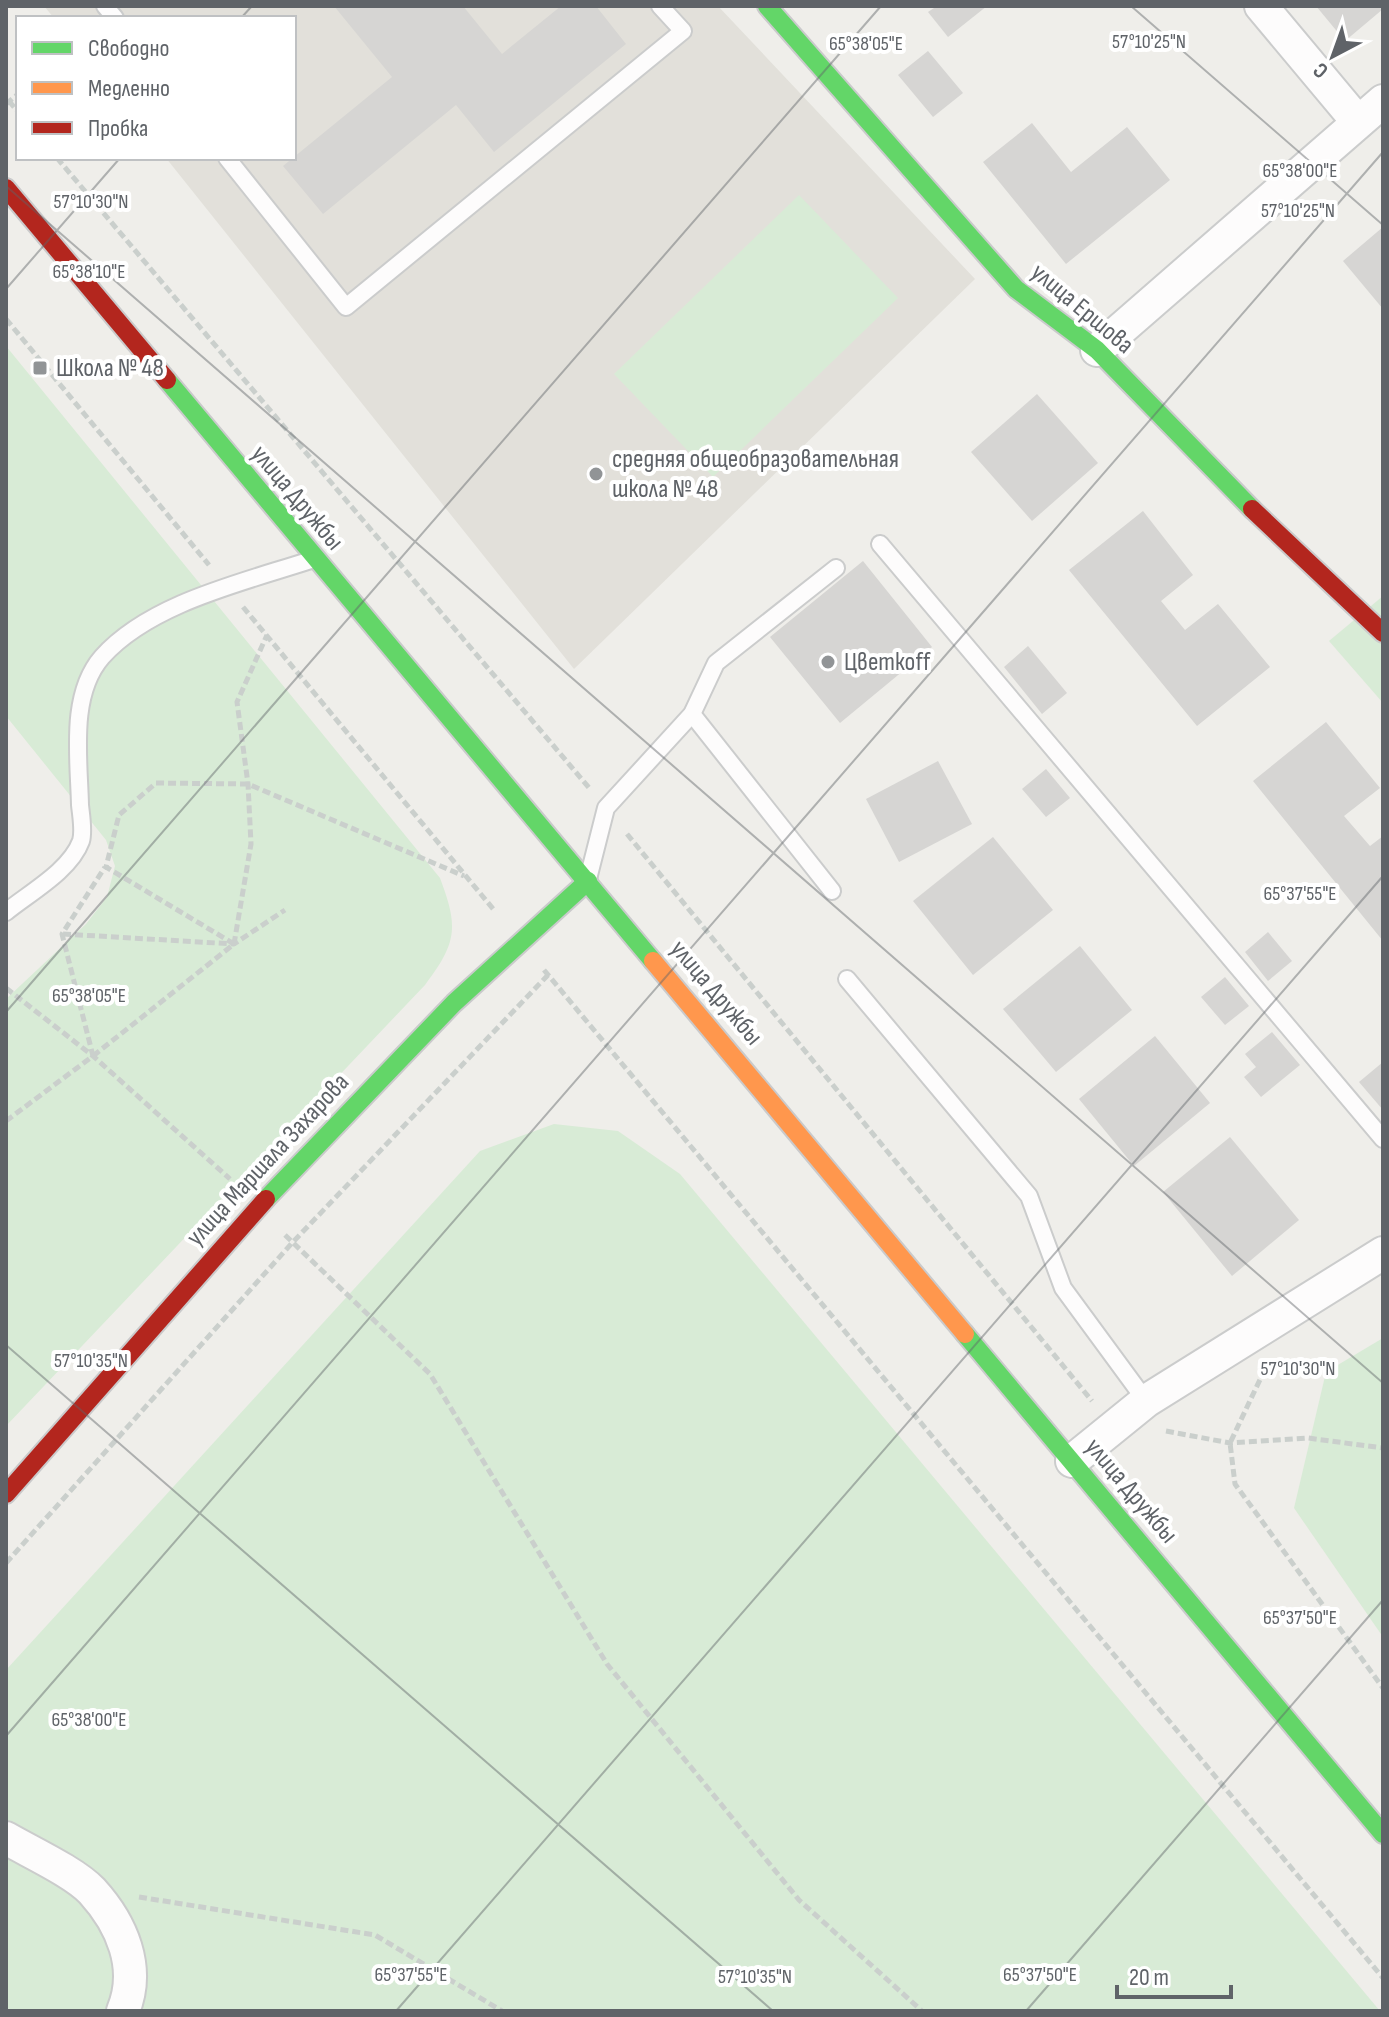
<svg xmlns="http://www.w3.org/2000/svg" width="1389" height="2017" font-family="'Sofia Sans Condensed',sans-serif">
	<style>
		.education { fill: #e2e0da }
		.green { fill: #d8ebd6 }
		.building { fill: #d6d5d3 }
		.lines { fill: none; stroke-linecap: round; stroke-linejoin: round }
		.lane-casing { stroke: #cbcccc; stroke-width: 20 }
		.street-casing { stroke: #cbcccc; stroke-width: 36 }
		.fast-casing { stroke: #cacacb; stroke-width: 22 }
		.slow-casing { stroke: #cacacb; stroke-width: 22 }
		.jam-casing { stroke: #cacacb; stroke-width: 22 }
		.path { stroke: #cacfcc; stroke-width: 5; stroke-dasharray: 8 4; stroke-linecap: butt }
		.lane { stroke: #fdfcfc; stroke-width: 16 }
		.street { stroke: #fdfcfc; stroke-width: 32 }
		.fast { stroke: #63d668; stroke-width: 18 }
		.slow { stroke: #ff974d; stroke-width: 18 }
		.jam { stroke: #b3261e; stroke-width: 18 }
		.ticks { fill: none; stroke: #5f6368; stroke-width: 2; stroke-opacity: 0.45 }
		.poi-dot { fill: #919496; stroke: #fff; stroke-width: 3 }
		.labels { text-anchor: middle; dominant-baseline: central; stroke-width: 8; stroke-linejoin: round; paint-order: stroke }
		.street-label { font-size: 26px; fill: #5f6368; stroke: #fff }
		.poi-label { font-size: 26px; fill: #5f6368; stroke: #fff; text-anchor: start }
		.ticks-label { font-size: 20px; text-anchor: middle; fill: #5f6368; stroke: #fff; stroke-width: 8; stroke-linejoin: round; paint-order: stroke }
	</style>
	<rect width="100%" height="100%" fill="#efeeea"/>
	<!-- education -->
	<path class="education" d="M44,6h674l257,273 -401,390 -408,-511h128v-140h-240z"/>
	<!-- green -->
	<g class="green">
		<path d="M799,195l99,103 -185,179 -99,-103z"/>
		<path d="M6,346l434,532c18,48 18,64 -15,107l-419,441v-427l80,-75 21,-27 8,-31 -9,-26 -100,-124z"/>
		<path d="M1383,596v107l-54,-62z"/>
		<path d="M554,1124l64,7 62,43 700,837h-1374v-341l474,-519z"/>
		<path d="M1383,1338v299l-89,-129 32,-136z"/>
	</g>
	<!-- building -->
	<g class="building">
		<path d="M334,6h129l39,48 59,-48h35l30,38 -132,108 -38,-47 -133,109 -40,-48 109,-89z"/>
		<path d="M937,6h50l-39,31 -20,-25z"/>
		<path d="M1316,6h67v3l-38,32z"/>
		<path d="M928,51l35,42 -30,24 -35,-42z"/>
		<path d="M1032,123l39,49 56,-45 43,53 -104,84 -83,-102z"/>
		<path d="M1383,227v82l-40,-48z"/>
		<path d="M1037,394l61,69 -66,58 -61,-69z"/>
		<path d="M1143,511l50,64 -32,26 24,29 33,-26 52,63 -73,59 -128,-156z"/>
		<path d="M863,561l69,86 -92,76 -70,-86z"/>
		<path d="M1028,646l39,47 -25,21 -38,-47z"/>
		<path d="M1326,722l54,66 -36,28 26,30 13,-10v105l-130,-160z"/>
		<path d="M938,761l34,63 -73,38 -33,-63z"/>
		<path d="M1046,769l24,29 -24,19 -24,-28z"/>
		<path d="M993,837l60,73 -80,65 -60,-74z"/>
		<path d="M1268,932l24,29 -24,20 -23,-29z"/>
		<path d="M1080,946l52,64 -76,62 -53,-63z"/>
		<path d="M1225,977l24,29 -24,19 -24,-28z"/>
		<path d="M1272,1032l28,33 -39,32 -17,-20 12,-10 -11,-13z"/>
		<path d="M1155,1036l55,67 -76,63 -55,-67z"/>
		<path d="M1383,1062v48l-24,-28z"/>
		<path d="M1230,1137l69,83 -67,56 -69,-84z"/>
	</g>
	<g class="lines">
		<!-- lane casing -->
		<g class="lane-casing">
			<g id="lane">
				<path d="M105,6l10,12"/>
				<path d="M227,158l119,149 337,-276 -23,-25"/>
				<path d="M880,544l503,595"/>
				<path d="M692,714l140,177"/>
				<path d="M589,875l17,-67 86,-94 24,-51 120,-95"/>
				<path d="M6,912c23,-19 64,-41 75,-71 3,-10 0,-26 -1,-36 -1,-47 -11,-110 22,-148 48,-54 142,-75 209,-97"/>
				<path d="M847,979l182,217 34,92 83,113"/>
			</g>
		</g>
		<!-- street casing -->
		<g class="street-casing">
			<g id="street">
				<path d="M1261,6l97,116"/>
				<path d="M1097,350l286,-249"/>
				<path d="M1072,1461l74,-60 237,-148"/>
				<path d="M6,1838c24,14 68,34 86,53 30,33 49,77 31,120"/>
			</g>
		</g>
		<!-- fast casing -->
		<g class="fast-casing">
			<g id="fast">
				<path d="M767,6l249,283 81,61 155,159"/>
				<path d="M167,380l486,581"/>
				<path d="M266,1199l188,-196 134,-122"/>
				<path d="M965,1334l418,500"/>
			</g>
		</g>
		<!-- slow casing -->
		<g class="slow-casing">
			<path id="slow" d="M653,961l312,373"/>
		</g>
		<!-- jam casing -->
		<g class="jam-casing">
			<g id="jam">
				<path d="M6,188l161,192"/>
				<path d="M1252,509l131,124"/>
				<path d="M6,1494l260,-295"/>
			</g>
		</g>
		<!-- path -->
		<g class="path">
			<path d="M9,101l9,11"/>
			<path d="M6,104l12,-10"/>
			<path d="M57,158l533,631"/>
			<path d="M6,319l203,246"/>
			<path d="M243,607l251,303"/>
			<path d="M627,834l465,567"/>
			<path d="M63,934l171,10 51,-34"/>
			<path d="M234,944l17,-100 -3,-60 -11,-82 30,-67"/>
			<path d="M544,970l839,1008"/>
			<path d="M6,988l87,68 137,123"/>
			<path d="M93,1056l141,-112 -128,-77 13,-52 37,-32 92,1 216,92"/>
			<path d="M6,1121l87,-65 -31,-122 43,-67"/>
			<path d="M285,1235l145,139 177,290 192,236 123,111"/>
			<path d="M1265,1369l-35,74 5,41 148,204"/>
			<path d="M1166,1431l64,12 78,-5 75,10"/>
			<path d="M6,1563l286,-320 256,-268"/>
			<path d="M139,1897l236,38 127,76"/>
		</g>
		<!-- lane -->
		<use href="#lane" class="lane"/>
		<!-- street -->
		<use href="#street" class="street"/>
		<!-- fast -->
		<use href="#fast" class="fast"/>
		<!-- slow -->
		<use href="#slow" class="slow"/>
		<!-- jam -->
		<use href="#jam" class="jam"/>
	</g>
	<!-- ticks -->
	<path class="ticks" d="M1131,6l252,219M241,18l11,-12M6,186l1377,1197M6,289l114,-131M6,1012l875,-1006M6,1345l767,666M6,1736l1377,-1584M396,2011l987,-1135M1026,2011l357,-411"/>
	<!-- markers -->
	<g class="poi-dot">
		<rect x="32" y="360" width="16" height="16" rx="4"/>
		<circle cx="596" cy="474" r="8"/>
		<circle cx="828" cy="662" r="8"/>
	</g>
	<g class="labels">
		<!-- street labels -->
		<g class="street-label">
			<text transform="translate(1082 309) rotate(40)">улица Ершова</text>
			<text transform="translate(297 498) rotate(50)">улица Дружбы</text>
			<text transform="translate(716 993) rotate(50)">улица Дружбы</text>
			<text transform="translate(268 1160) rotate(-47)">улица Маршала Захарова</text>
			<text transform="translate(1131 1491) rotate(50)">улица Дружбы</text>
		</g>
		<!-- poi labels -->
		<g class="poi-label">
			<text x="56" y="368">Школа № 48</text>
			<text x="612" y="459">средняя общеобразовательная<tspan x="612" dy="30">школа № 48</tspan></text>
			<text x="844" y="662">Цветкоff</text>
		</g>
	</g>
	<g class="ticks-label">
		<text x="1149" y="48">57°10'25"N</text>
		<text x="866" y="50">65°38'05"E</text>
		<text x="1300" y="177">65°38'00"E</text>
		<text x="91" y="208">57°10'30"N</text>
		<text x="1298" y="217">57°10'25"N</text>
		<text x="89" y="278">65°38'10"E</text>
		<text x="1300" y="900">65°37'55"E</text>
		<text x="89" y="1002">65°38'05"E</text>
		<text x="91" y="1367">57°10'35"N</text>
		<text x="1298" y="1375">57°10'30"N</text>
		<text x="1300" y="1624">65°37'50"E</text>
		<text x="89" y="1726">65°38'00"E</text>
		<text x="411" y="1981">65°37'55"E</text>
		<text x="1040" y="1981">65°37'50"E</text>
		<text x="755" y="1983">57°10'35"N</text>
	</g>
	<!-- border -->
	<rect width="1389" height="2017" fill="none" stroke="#5f6368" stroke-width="16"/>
	<!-- legend -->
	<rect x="16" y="16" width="280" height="144" fill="#ffffff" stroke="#bfc1c3" stroke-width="2"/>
	<rect x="32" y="42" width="40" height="12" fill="#63d668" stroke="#bfc1c3" stroke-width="2"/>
	<text x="88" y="56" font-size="24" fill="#5f6368">Свободно</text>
	<rect x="32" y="82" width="40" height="12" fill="#ff974d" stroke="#bfc1c3" stroke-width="2"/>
	<text x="88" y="96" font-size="24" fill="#5f6368">Медленно</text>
	<rect x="32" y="122" width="40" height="12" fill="#b3261e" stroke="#bfc1c3" stroke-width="2"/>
	<text x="88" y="136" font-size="24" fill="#5f6368">Пробка</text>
	<!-- north arrow -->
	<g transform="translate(1333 56) rotate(221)" stroke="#ffffff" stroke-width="6" paint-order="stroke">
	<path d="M0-6L14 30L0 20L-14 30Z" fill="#5f6368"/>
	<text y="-12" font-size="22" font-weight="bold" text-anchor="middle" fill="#5f6368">С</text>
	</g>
	<!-- scale -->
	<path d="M1117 1985v12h114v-12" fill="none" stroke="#5f6368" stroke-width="4"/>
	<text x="1129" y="1985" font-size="24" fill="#5f6368" stroke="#ffffff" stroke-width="6" paint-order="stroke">20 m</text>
</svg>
